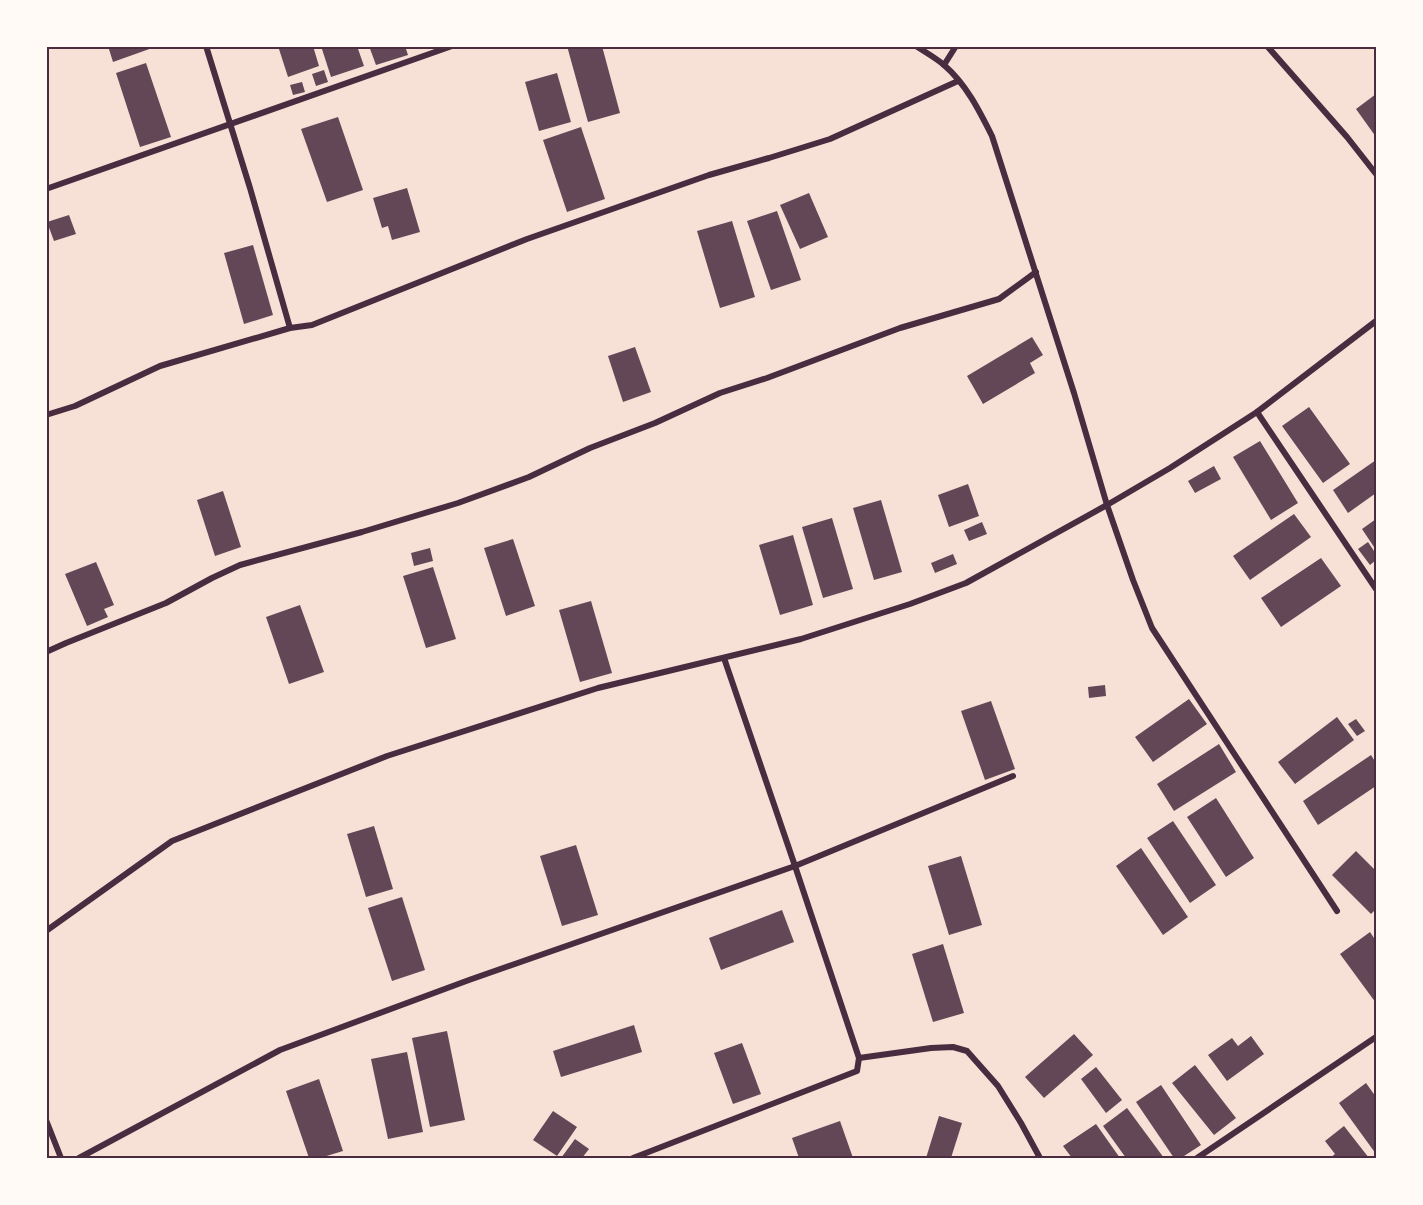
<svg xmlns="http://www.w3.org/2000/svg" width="1423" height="1205" font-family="'Titillium Web',sans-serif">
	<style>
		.building { fill: #644757 }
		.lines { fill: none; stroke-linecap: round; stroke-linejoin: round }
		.minor { stroke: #4a2c40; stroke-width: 6 }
		.neatline { fill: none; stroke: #4a2c40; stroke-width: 2 }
	</style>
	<rect width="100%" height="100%" fill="#f7e1d7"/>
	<!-- building -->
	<g class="building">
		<path d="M108,46h47v1l-42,15z"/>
		<path d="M278,46h35l6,20 -31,11z"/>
		<path d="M321,46h36l7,20 -33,11z"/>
		<path d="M369,46h36l3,9 -32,10z"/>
		<path d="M567,46h35l18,67 -32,9z"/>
		<path d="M146,63l25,74 -31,10 -24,-74z"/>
		<path d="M324,70l4,12 -12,4 -4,-12z"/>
		<path d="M557,73l14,49 -32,9 -14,-49z"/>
		<path d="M302,82l3,10 -12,3 -3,-10z"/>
		<path d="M1376,94v43l-20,-28z"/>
		<path d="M338,117l25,73 -36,12 -26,-73z"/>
		<path d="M581,127l24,72 -38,13 -24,-72z"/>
		<path d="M407,188l13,44 -28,8 -4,-14 -6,2 -9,-30z"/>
		<path d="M809,193l19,44 -28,12 -20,-44z"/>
		<path d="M777,211l24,69 -30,10 -24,-69z"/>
		<path d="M69,215l7,19 -22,7 -7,-19z"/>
		<path d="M732,221l23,76 -35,11 -23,-77z"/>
		<path d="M253,245l20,70 -29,9 -20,-71z"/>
		<path d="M1032,337l11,18 -13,8 5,10 -52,31 -16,-28z"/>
		<path d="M635,347l16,45 -28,10 -15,-46z"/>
		<path d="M1309,407l41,57 -27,19 -41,-57z"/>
		<path d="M1260,441l38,62 -27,17 -38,-63z"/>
		<path d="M1376,460v33l-28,20 -15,-23z"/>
		<path d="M1214,466l7,13 -26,14 -7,-12z"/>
		<path d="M968,484l11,32 -30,11 -11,-32z"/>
		<path d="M223,491l18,56 -26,9 -18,-56z"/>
		<path d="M881,500l21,72 -28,8 -21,-72z"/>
		<path d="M1294,514l17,23 -61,43 -17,-24z"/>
		<path d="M832,518l21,71 -30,9 -21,-71z"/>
		<path d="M1376,519v31l-14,-21z"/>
		<path d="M982,522l5,12 -18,7 -5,-11z"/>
		<path d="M793,535l20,70 -33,10 -21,-70z"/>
		<path d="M513,539l22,67 -29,10 -22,-68z"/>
		<path d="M1368,542l8,12v6l-6,5 -12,-16z"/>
		<path d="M430,548l3,13 -19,5 -3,-13z"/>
		<path d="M953,554l4,10 -22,9 -4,-10z"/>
		<path d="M1321,558l20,28 -60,41 -20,-29z"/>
		<path d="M96,562l18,43 -10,4 4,8 -21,9 -22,-52z"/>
		<path d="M433,567l23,72 -30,9 -23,-72z"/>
		<path d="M591,601l21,72 -32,9 -21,-72z"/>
		<path d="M300,605l24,67 -35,12 -23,-67z"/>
		<path d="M1105,685l1,11 -17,2 -1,-11z"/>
		<path d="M1189,699l18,25 -54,38 -18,-25z"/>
		<path d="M991,701l24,68 -30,11 -24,-69z"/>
		<path d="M1337,717l17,23 -59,44 -17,-22z"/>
		<path d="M1356,719l9,12 -8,5 -9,-12z"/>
		<path d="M1219,744l17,28 -62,39 -17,-27z"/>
		<path d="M1371,755l5,8v23l-58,39 -15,-24z"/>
		<path d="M1216,798l38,60 -28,19 -39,-60z"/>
		<path d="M1173,821l43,64 -26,18 -43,-65z"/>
		<path d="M374,826l19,63 -27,8 -19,-63z"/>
		<path d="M576,845l22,70 -36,11 -22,-70z"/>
		<path d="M1141,848l47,69 -25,18 -47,-69z"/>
		<path d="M1356,851l20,20v38l-5,5 -39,-39z"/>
		<path d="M961,856l21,69 -33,10 -21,-69z"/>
		<path d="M402,897l23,73 -33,11 -24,-73z"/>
		<path d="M782,910l12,32 -73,28 -12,-32z"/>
		<path d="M1370,932l6,9v62l-36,-49z"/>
		<path d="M943,944l21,69 -31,9 -21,-68z"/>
		<path d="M634,1025l8,27 -81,25 -8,-26z"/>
		<path d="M447,1031l18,89 -35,7 -18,-89z"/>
		<path d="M1074,1034l19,21 -49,43 -19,-21z"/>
		<path d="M1251,1036l13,18 -37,27 -19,-26 24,-17 6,8z"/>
		<path d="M742,1043l19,51 -28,10 -19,-51z"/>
		<path d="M407,1052l16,80 -35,7 -17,-80z"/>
		<path d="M1195,1065l41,53 -22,17 -42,-52z"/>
		<path d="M1096,1067l26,33 -16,13 -25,-34z"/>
		<path d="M319,1079l24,72 -23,7h-11l-23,-67z"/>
		<path d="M1366,1083l10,14v57l-37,-51z"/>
		<path d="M1161,1085l40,60 -20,13h-7l-38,-56z"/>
		<path d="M1127,1108l37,50h-38l-23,-32z"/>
		<path d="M553,1111l24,16 -20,29 -24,-16z"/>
		<path d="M939,1116l23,7 -11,35h-25z"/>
		<path d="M840,1121l13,37h-54l-7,-20z"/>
		<path d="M1096,1124l24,34h-48l-9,-12z"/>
		<path d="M1344,1126l25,32h-39l5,-4 -10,-13z"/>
		<path d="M575,1139l14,10 -7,9h-21z"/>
	</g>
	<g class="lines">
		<!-- minor -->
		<g class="minor">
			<path d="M206,46l44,142 40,140 22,-3 215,-86 182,-64 60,-17 61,-19 128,-58"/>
			<path d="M916,46c9,6 20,12 28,19 22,19 35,45 48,71l82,257 33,112 26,75 19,48 185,283"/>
			<path d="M1267,46l80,91 29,37"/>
			<path d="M944,65l12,-19"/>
			<path d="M46,189l406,-143"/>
			<path d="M1257,412l119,177"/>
			<path d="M46,415l29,-9 85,-40 130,-38"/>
			<path d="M46,652l20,-9 100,-40 46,-25 28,-13 122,-33 96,-29 71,-26 61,-29 65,-25 65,-30 47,-15 133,-50 99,-29 37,-27"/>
			<path d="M46,931l126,-90 215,-85 211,-68 203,-49 109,-35 56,-21 141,-78 63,-37 87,-56 119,-91"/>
			<path d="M859,1058l72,-10 22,-1 14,4 31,35 23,37 19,35"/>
			<path d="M46,1120l15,38"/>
			<path d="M79,1158l201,-108 189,-70 326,-114 218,-90"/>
			<path d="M633,1158l224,-87 2,-13 -64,-192 -71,-208"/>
			<path d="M1197,1158l179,-121"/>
		</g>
	</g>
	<!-- border -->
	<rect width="1423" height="1205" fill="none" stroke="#fffaf5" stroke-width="96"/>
	<rect x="48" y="48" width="1327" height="1109" class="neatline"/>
</svg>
